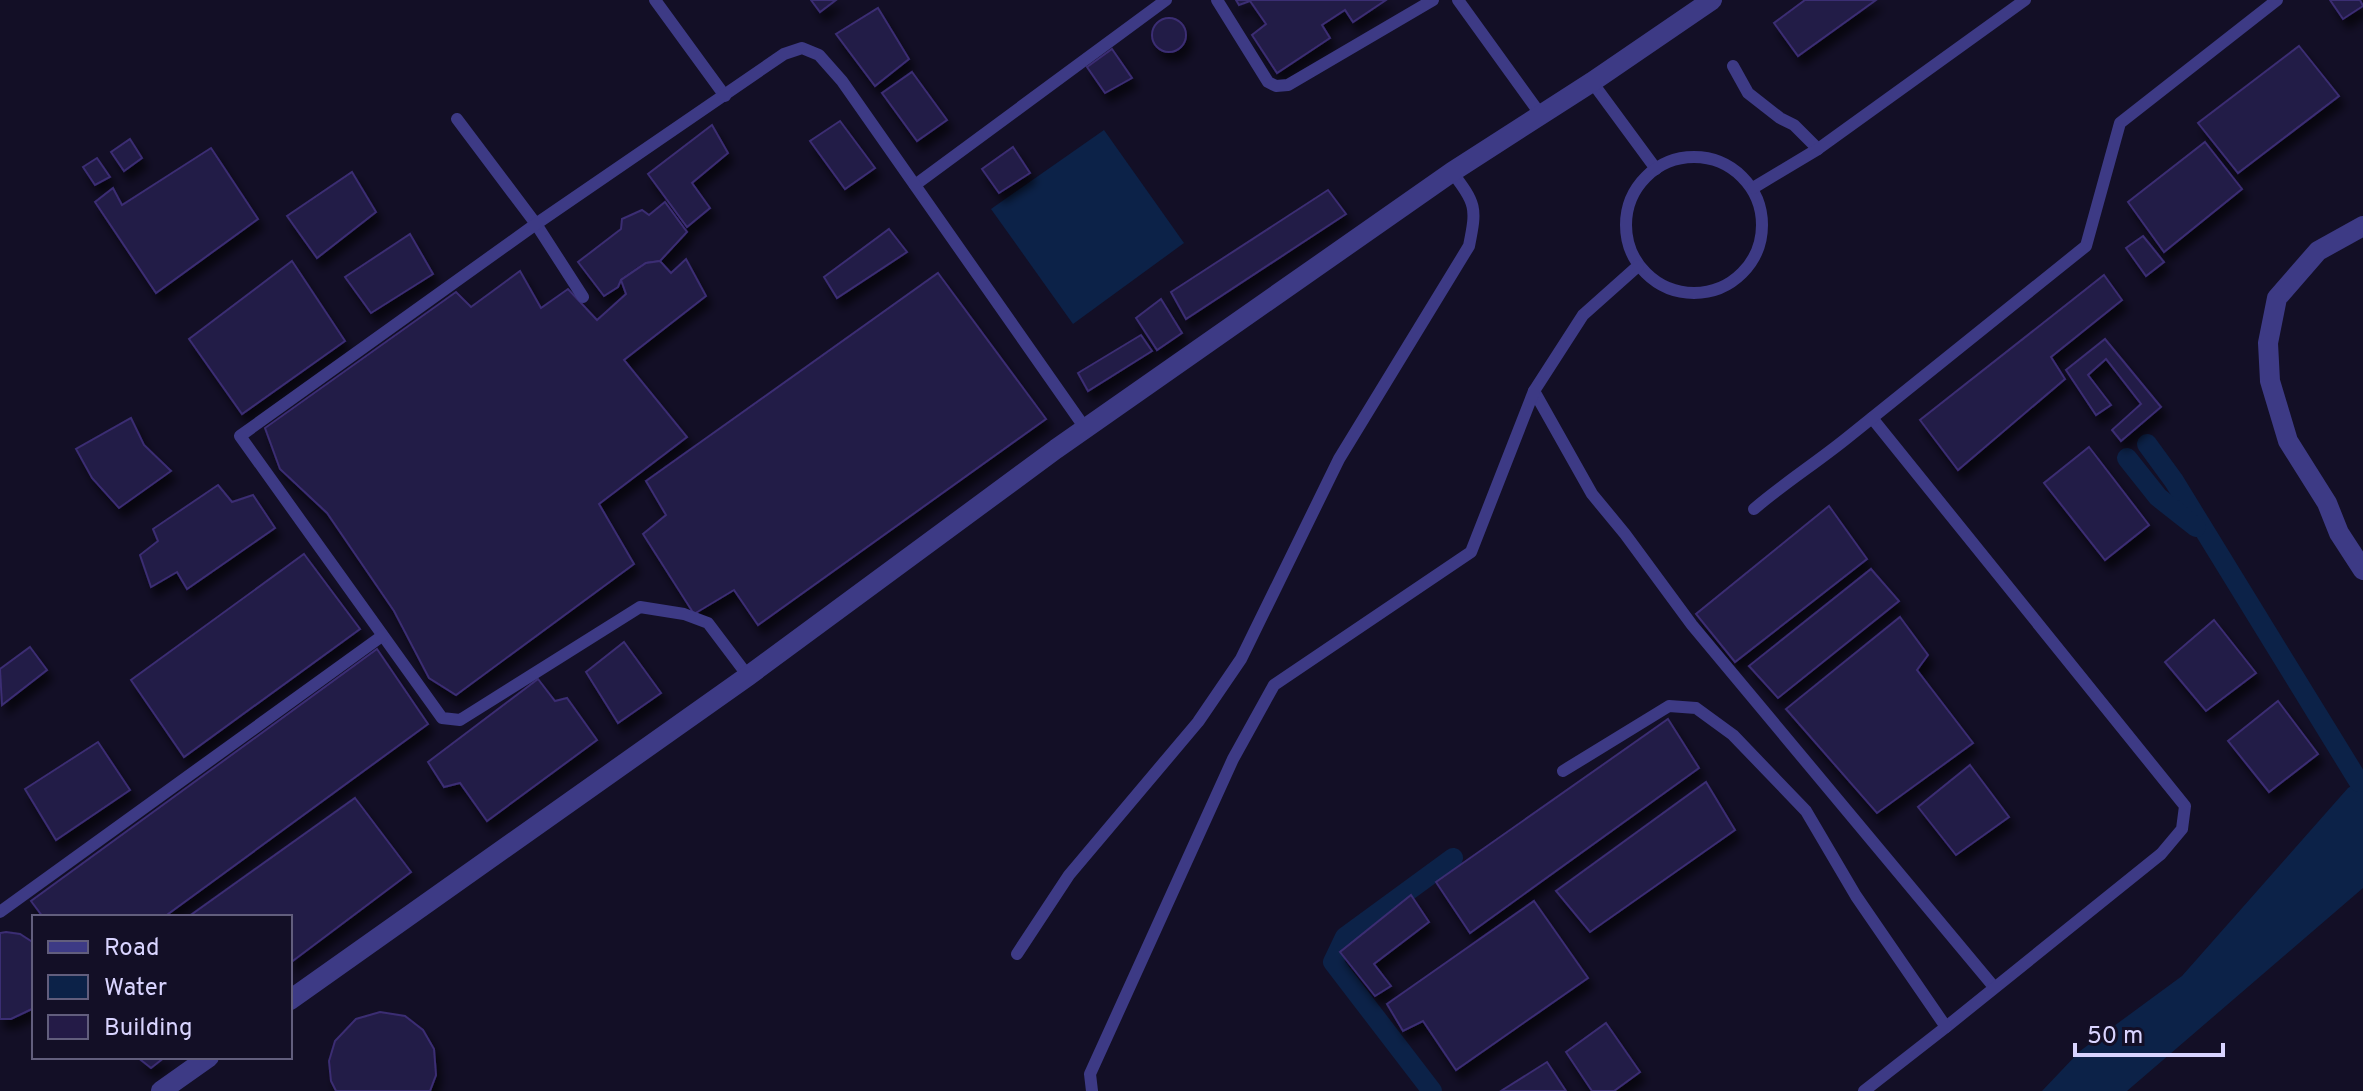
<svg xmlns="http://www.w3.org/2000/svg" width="2363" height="1091" font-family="Overpass,sans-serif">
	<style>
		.water { fill: #0c2248 }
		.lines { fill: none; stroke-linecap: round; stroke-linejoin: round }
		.canal { stroke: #0c2248; stroke-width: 20 }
		.building { fill: #241b47; stroke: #3b2d73; stroke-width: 2; filter: url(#shadow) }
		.service { stroke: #3d3a85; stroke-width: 12 }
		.minor { stroke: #3d3a85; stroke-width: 20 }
	</style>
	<defs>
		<filter id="shadow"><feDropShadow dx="5" dy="9" stdDeviation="4" flood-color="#0009"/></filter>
	</defs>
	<rect width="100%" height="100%" fill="#130f26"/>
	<!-- water -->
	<g class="water">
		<path d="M1104,130l80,113 -111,81 -82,-115z"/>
		<path d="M2363,779v109l-236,203h-85l38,-40 102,-75 166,-188z"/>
	</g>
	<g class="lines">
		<!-- canal -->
		<g class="canal">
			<path d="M2147,444l27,37 185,301"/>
			<path d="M2127,458l31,39 38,30"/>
			<path d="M1432,1091l-99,-129 12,-25 108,-79"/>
		</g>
	</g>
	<!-- building -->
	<g class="building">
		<path d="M811,0h25l-16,12z"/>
		<path d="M1236,0h150l-33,22 -8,-12 -23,15 8,13 -53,35 -25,-38 14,-11 -16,-23 -11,4z"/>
		<path d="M1805,0h71l-78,56 -24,-33z"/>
		<path d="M2330,0h30l3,6 -20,13z"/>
		<path d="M878,8l31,51 -34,27 -39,-52z"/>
		<circle cx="1169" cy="35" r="17"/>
		<path d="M2299,46l40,50 -101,77 -40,-50z"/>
		<path d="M1112,49l20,29 -27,15 -18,-26z"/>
		<path d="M912,72l35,48 -30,21 -35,-48z"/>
		<path d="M840,121l35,47 -30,21 -35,-48z"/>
		<path d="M712,125l16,28 -36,30 18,25 -23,19 -39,-53z"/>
		<path d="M130,139l12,19 -18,13 -13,-19z"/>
		<path d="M2205,142l37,47 -78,63 -36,-50z"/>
		<path d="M1013,147l17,26 -31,20 -17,-24z"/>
		<path d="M211,148l47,71 -102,74 -61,-91 18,-14 9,17z"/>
		<path d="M97,158l13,19 -15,8 -12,-18z"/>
		<path d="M352,172l24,40 -59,46 -30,-42z"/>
		<path d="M1328,190l18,24 -160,105 -15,-27z"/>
		<path d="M665,202l22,30 -27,29 -14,2 -25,17 -3,7 -14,9 -26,-34 43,-33 1,-10 20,-9 7,5z"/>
		<path d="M889,229l18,23 -70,46 -13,-21z"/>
		<path d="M410,234l23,40 -62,39 -26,-36z"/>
		<path d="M2143,236l21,26 -18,14 -20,-28z"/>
		<path d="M686,259l20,37 -82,64 63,77 -88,67 35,60 -178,131 -27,-17 -35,-67 -67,-98 -47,-44 -15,-41 191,-136 15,15 49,-36 21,37 27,-19 29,31 29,-26 -5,-14 25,-17 14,-2 11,12z"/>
		<path d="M292,261l53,80 -103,73 -53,-75z"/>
		<path d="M938,273l108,146 -288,206 -24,-35 -40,24 -51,-80 23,-19 -20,-34z"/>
		<path d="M2104,275l18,25 -71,57 14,22 -107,91 -38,-50z"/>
		<path d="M1161,299l21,34 -25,17 -21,-32z"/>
		<path d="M1141,335l11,16 -64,40 -10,-18z"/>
		<path d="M2105,339l56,68 -40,34 -9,-11 29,-26 -35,-45 -18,16 23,30 -15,10 -30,-45z"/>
		<path d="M131,418l13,27 27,26 -52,37 -27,-30 -16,-29z"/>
		<path d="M2089,447l60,78 -44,35 -61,-77z"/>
		<path d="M218,485l14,17 21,-7 22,33 -88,61 -10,-17 -26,15 -11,-32 18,-14 -5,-12z"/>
		<path d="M1829,506l38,53 -132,103 -39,-48z"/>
		<path d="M304,554l56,75 -176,128 -53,-77z"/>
		<path d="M1871,569l28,32 -121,97 -29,-32z"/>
		<path d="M1900,617l28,38 -11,15 56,73 -96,70 -91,-104z"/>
		<path d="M2214,620l42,53 -50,38 -41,-49z"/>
		<path d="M624,642l37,51 -43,30 -32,-51z"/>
		<path d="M30,647l17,23 -45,35 -2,-36z"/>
		<path d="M377,649l51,75 -264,193h-121l-12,-16z"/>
		<path d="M538,679l17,22 12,-3 30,42 -110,81 -27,-38 -16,4 -16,-25z"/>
		<path d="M2278,701l40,53 -49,38 -41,-51z"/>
		<path d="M1668,719l31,49 -229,165 -34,-51z"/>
		<path d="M98,742l32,48 -74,50 -31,-51z"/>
		<path d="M1970,765l39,52 -53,38 -38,-48z"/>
		<path d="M1706,782l29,48 -145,102 -34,-41z"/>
		<path d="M355,798l56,74 -121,91v-46h-102z"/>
		<path d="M1411,895l18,27 -55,42 17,22 -16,10 -35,-44z"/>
		<path d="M1534,901l54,77 -132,92 -33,-49 -20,10 -16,-27z"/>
		<path d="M6,932l14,2 14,9v65l-23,11h-11v-86z"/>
		<path d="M380,1012l25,4 18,14 11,19 2,26 -6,16h-94l-5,-10 -2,-20 6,-20 21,-22z"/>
		<path d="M1606,1023l34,49 -26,19h-22l-26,-39z"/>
		<path d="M137,1057h28l-14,11z"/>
		<path d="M1547,1062l19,29h-65z"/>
	</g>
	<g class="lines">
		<!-- service -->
		<g class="service">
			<path d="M655,0l70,96"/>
			<path d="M1217,0l51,82 8,4 12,-1 145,-85"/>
			<path d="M1458,0l83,115"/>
			<path d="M1733,66l15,27 32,25 14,7 24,24"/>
			<path d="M1592,82l64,87"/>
			<path d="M457,119l79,105 47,73"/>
			<circle cx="1694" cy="225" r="68"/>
			<path d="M915,185l251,-185"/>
			<path d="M1753,188l65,-39 207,-149"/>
			<path d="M1534,391l58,103 33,40 67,91 302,362"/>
			<path d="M1872,418l313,388 -3,23 -21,25 -215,173"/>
			<path d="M1754,509c29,-25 62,-46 93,-71l239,-192 34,-123 157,-123"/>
			<path d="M748,676l-40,-53 -24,-9 -44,-7 -180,113 -18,-2 -202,-282 296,-212 248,-170 18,-6 17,7 23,26 243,347"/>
			<path d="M1563,771l106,-65 27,2 37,27 73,76 50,85 90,131 -82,64"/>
			<path d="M0,912l382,-276"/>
			<path d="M1017,954l52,-79 129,-153 43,-63 98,-200 130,-213c8,-39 7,-42 -17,-74"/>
			<path d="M1092,1091l-2,-17 143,-315 41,-74 197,-133 63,-161 49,-76 55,-49"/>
		</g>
		<!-- minor -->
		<g class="minor">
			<path d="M2363,226l-45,25 -41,47 -9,45 2,38 18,60 39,62 12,30 24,37"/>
			<path d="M290,1000l458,-324 308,-227 396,-277 140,-90 120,-82"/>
			<path d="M161,1091l48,-34"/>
		</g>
	</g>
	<!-- legend -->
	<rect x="32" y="915" width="260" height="144" fill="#130f26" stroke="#625e7d" stroke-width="2"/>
	<rect x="48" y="941" width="40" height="12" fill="#3d3a85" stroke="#625e7d" stroke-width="2"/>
	<text x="104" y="955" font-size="24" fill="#d9d4ff">Road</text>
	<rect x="48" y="975" width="40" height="24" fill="#0c2248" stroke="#625e7d" stroke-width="2"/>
	<text x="104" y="995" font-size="24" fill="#d9d4ff">Water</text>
	<rect x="48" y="1015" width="40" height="24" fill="#241b47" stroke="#625e7d" stroke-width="2"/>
	<text x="104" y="1035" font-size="24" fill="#d9d4ff">Building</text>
	<!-- scale -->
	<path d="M2075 1043v12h148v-12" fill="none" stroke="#d9d4ff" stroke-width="4"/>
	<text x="2087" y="1043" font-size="24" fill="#d9d4ff" stroke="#130f26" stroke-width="6" paint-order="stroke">50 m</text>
</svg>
